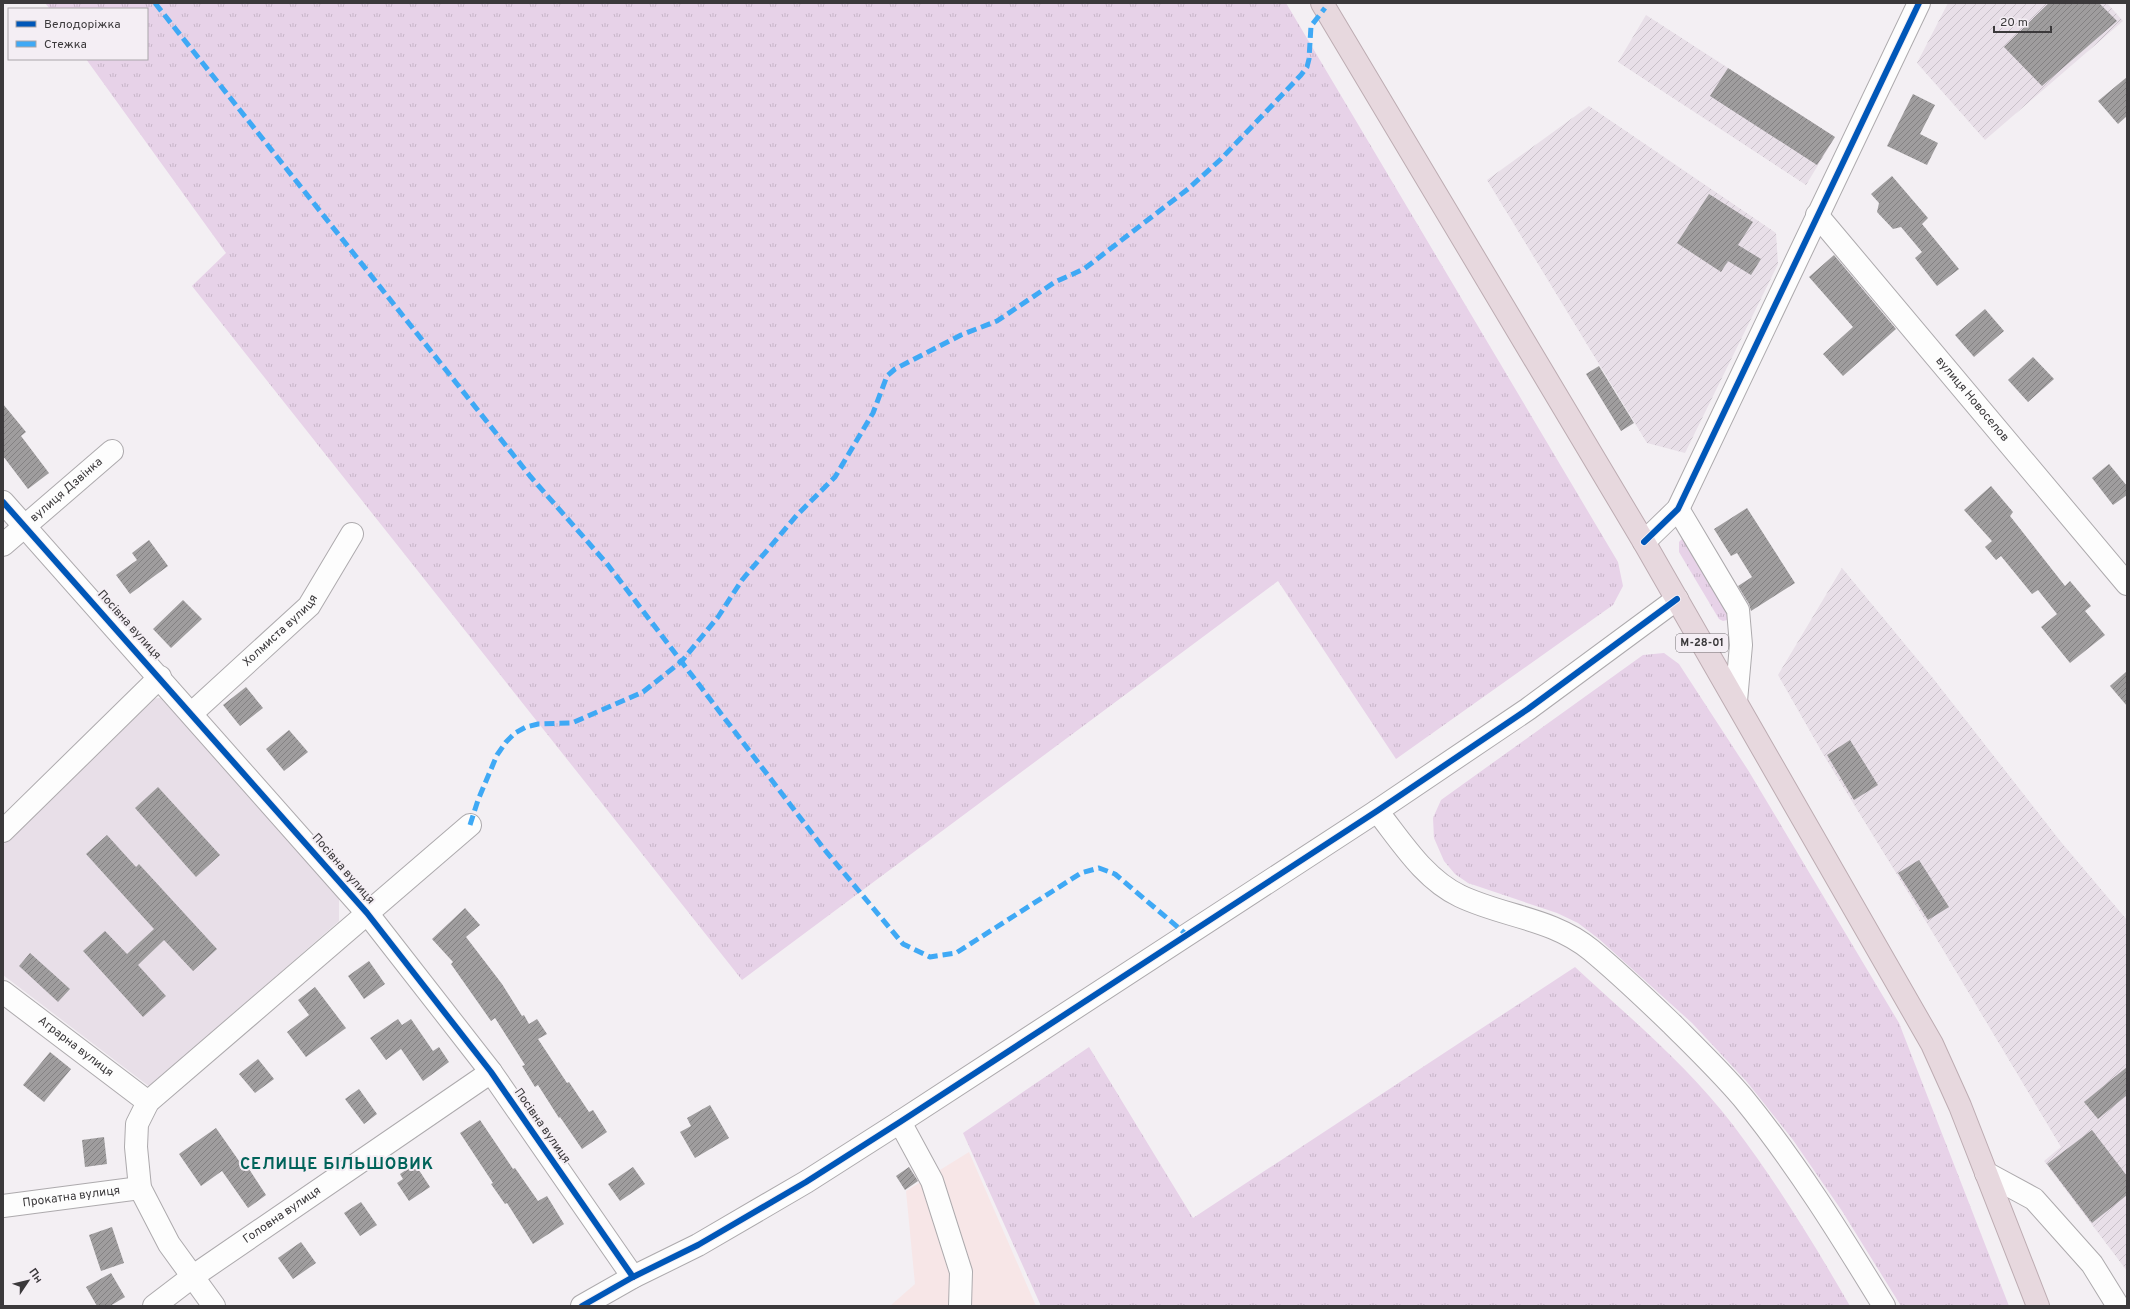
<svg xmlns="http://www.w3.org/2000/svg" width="2130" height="1309" font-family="Overpass,sans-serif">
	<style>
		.commercial { fill: #f7e6e7 }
		.industrial { fill: url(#industrial-furrows) }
		.built { fill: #e8dfe8 }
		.grass { fill: url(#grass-tufts) }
		.building { fill: url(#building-hatch) }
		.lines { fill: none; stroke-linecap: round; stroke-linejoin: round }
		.minor-casing { stroke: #adaaad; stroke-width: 24 }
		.highway-casing { stroke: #bdacb2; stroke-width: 24 }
		.minor { stroke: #fdfdfd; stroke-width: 22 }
		.highway { stroke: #e7d8de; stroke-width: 22 }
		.quiet { stroke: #3fa9f5; stroke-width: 5; stroke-dasharray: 10 5; stroke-linecap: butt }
		.cycleway-casing { stroke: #f4eef4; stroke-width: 8 }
		.cycleway { stroke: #0057b8; stroke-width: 6 }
		.labels { text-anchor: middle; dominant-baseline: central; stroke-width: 4; stroke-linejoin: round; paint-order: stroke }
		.shield { fill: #f4eef4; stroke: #726f72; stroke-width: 1 }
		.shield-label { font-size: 11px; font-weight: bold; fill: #3b393b }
		.street-label { font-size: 12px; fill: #3b393b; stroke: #f4eef4 }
		.district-label { font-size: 16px; font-weight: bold; letter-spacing: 1px; fill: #00635a; stroke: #f4eef4 }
	</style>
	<defs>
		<pattern id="industrial-furrows" width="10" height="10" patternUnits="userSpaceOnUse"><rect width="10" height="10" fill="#e8dfe8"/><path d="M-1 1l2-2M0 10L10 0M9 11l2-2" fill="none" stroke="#c8c0c8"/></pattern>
		<pattern id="grass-tufts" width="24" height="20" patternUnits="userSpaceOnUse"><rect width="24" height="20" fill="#e7d2e8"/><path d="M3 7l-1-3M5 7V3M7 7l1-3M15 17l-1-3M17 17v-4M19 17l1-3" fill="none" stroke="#c7b5c8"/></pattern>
		<pattern id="building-hatch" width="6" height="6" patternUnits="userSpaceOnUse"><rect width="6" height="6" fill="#9f9d9e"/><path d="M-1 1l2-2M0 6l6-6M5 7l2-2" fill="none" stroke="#838182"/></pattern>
	</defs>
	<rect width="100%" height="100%" fill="#f3eff3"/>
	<!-- commercial -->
	<path class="commercial" d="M969,1152l67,154h-146l25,-22 -9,-93z"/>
	<!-- industrial -->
	<g class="industrial">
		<path d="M1948,3h159l16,18 -138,119 -68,-77z"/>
		<path d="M1646,15l189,122 -29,48 -188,-123z"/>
		<path d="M1589,106l187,127 2,31 -93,189 -38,-10 -160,-263z"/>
		<path d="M1842,568l90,109 129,165 66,78v351l-83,-110 17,-14 -125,-209 -113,-184 -45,-79z"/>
	</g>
	<!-- built -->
	<path class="built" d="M169,697l170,199v25l-189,166 -147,-112v-130l147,-146z"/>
	<!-- grass -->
	<g class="grass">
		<path d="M45,3h1241l332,559 5,24 -10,19 -217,154 -118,-178 -536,399 -550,-694 34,-33 -140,-194h61v-50h-97z"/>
		<path d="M1684,537l44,76 -1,7 -4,1 -4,-2 -40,-67v-10z"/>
		<path d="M1664,653l15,11 69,106 151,253 110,283h-108l-59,-95 -49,-71 -46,-58 -55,-59 -93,-84 -21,-16 -21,-10 -89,-30 -13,-9 -11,-13 -10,-23 -1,-20 8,-18 202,-145z"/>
		<path d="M1575,967c54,50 113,99 158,158 44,58 81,119 117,181h-809l-78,-173 126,-86 104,171z"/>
	</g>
	<!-- building -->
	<g class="building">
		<path d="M2049,3h50l18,18 -75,65 -38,-39z"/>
		<path d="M1728,68l107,69 -18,28 -107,-69z"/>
		<path d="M2127,77v39l-9,8 -20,-23z"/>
		<path d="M1913,94l22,11 -15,29 18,9 -11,22 -40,-19z"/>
		<path d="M1892,176l36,42 -6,6 37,45 -22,17 -22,-28 7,-6 -21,-25 -8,2 -16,-17 2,-9 -8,-9z"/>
		<path d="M1709,194l44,28 -15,23 23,14 -10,16 -23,-14 -7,11 -44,-29z"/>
		<path d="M1834,255l62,74 -53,47 -20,-22 30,-27 -44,-50z"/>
		<path d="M1985,309l19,22 -30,26 -19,-22z"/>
		<path d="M2033,357l21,22 -26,23 -20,-22z"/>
		<path d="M1599,366l35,57 -13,8 -35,-57z"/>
		<path d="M3,404l23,28 -5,4 28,37 -21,16 -25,-33z"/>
		<path d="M2109,464l18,22v9l-14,10 -21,-27z"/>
		<path d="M1991,486l22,26 -3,4 55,70 5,-5 21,25 -6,5 20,24 -35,28 -29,-36 16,-13 -19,-24 -6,4 -31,-38 -5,4 -11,-13 7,-6 -28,-31z"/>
		<path d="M1747,508l48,75 -44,28 -2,-7 -11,-18 14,-9 -15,-24 -6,3 -17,-27z"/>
		<path d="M149,540l19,26 -38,28 -14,-19 21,-15 -5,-7z"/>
		<path d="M183,600l19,19 -31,29 -18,-19z"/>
		<path d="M2127,671v35l-17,-20z"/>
		<path d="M246,687l17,21 -23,18 -17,-21z"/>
		<path d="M289,730l19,22 -24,19 -18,-22z"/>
		<path d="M1850,740l28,45 -24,15 -27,-45z"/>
		<path d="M158,787l62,68 -24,22 -61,-69z"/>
		<path d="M107,835l29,32 3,-3 78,85 -24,22 -29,-31 -26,25 28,31 -23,21 -60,-66 22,-20 22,23 27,-25 -68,-75z"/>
		<path d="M1919,860l30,47 -21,13 -30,-47z"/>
		<path d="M465,908l15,17 -14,12 36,47 20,32 2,-1 5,9 8,-5 10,15 -9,5 29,44 2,-1 20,30 4,-2 14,22 -25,17 -22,-32 -1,1 -21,-33 -3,2 -13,-21 3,-1 -30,-47 -4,3 -40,-57 2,-2 -21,-23z"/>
		<path d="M30,953l40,36 -12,13 -39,-36z"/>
		<path d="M369,961l16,23 -21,15 -16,-23z"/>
		<path d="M315,987l31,41 -40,29 -19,-25 22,-17 -11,-15z"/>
		<path d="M398,1019l4,6 9,-6 22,32 6,-4 10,15 -26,19 -22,-32 -15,11 -16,-22z"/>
		<path d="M50,1052l21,17 -27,33 -21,-17z"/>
		<path d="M258,1059l16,20 -19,14 -16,-19z"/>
		<path d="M2127,1067v28l-29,24 -14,-17z"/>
		<path d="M359,1089l18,25 -13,10 -19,-25z"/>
		<path d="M710,1105l19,33 -34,20 -15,-26 11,-6 -4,-8z"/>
		<path d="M480,1120l33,49 2,-1 23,33 9,-5 17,28 -31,20 -26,-41 -2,1 -14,-20 2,-1 -33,-50z"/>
		<path d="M216,1128l30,43 3,-2 17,26 -18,13 -26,-37 -21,15 -22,-32z"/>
		<path d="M2092,1130l35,46v19l-35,28 -45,-59z"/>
		<path d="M104,1137l3,27 -22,3 -3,-27z"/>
		<path d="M415,1164l15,23 -21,14 -12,-18 6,-4 -3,-5z"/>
		<path d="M633,1167l12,17 -25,17 -12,-17z"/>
		<path d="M909,1167l9,14 -13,9 -9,-14z"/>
		<path d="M361,1202l16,23 -17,11 -16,-23z"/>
		<path d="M112,1227l12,36 -23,8 -12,-36z"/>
		<path d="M301,1242l15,21 -23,16 -15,-21z"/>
		<path d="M111,1273l14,24 -15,9h-13l-11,-19z"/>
	</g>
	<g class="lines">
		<!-- minor casing -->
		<g class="minor-casing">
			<g id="minor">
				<path id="s1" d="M1817,215l310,369"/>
				<path d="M3,502l364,411 124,159 142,205"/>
				<path d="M1678,509l60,101 3,35 -5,56"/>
				<path d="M1644,542l34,-33 241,-506"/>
				<path id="s2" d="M3,545l109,-94"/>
				<path id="s3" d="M192,713l117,-107 43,-72"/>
				<path d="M1377,811c24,30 47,68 83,85 44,21 92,22 131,54 28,23 55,49 81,74 24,24 49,48 71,74 53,65 97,136 141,208"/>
				<path d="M3,831l157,-154"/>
				<path id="s4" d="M3,992l145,110"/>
				<path d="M900,1122l32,59 29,91 -1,34"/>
				<path d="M1986,1173l48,26 58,65 26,42"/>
				<path id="s5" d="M3,1206l137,-18"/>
				<path id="s6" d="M154,1306l38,-29 299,-205"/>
				<path d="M214,1306l-45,-62 -29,-56 -4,-41 1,-23 11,-22 322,-277"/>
				<path d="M582,1306l51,-29 65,-32 108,-63 94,-60 477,-311 151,-102 149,-110"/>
			</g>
		</g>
		<!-- highway casing -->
		<g class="highway-casing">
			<path id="highway" d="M1322,3l322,539 288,502 28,62 78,200"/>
		</g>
		<!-- minor -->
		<use href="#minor" class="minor"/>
		<!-- highway -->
		<use href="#highway" class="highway"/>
		<!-- quiet -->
		<g class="quiet">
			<path d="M155,3l375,473 78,89 216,284 79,95 27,13 26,-4 125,-80 18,-5 16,6 72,61"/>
			<path d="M470,825l8,-25 19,-45 9,-13 9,-9 11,-6 12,-3 34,-1 71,-31 39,-31 36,-44 24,-37 55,-65 38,-38 38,-64 14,-37 8,-7 66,-34 36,-14 58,-39 29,-13 104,-80 33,-30 80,-84 6,-8 2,-8 2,-33 14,-18"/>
		</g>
		<!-- cycleway casing -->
		<g class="cycleway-casing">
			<g id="cycleway">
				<path d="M3,502l364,411 124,159 142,205"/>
				<path d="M1644,542l34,-33 241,-506"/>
				<path d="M582,1306l51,-29 65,-32 108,-63 94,-60 477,-311 151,-102 149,-110"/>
			</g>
		</g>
		<!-- cycleway -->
		<use href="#cycleway" class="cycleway"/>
	</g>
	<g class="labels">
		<!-- shield labels -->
		<rect class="shield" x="1676" y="634" width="52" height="18" rx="3"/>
		<g class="shield-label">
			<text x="1702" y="643">М-28-01</text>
		</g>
		<!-- street labels -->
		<g class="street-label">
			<text stroke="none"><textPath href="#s1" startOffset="241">вулиця Новоселов</textPath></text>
			<text stroke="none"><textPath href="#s2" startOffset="84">вулиця Дзвінка</textPath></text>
			<text transform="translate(129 625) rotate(48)">Посівна вулиця</text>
			<text stroke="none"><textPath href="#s3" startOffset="121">Холмиста вулиця</textPath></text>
			<text transform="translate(343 869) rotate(49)">Посівна вулиця</text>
			<text stroke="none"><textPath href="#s4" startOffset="91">Аграрна вулиця</textPath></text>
			<text transform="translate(542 1126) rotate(55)">Посівна вулиця</text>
			<text stroke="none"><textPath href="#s5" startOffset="69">Прокатна вулиця</textPath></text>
			<text stroke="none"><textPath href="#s6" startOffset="157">Головна вулиця</textPath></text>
		</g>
		<!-- district labels -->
		<g class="district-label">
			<text x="337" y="1165">СЕЛИЩЕ БІЛЬШОВИК</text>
		</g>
	</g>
	<!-- border -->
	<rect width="2130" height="1309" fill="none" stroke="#3b393b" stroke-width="8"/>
	<!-- legend -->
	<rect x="8" y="8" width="140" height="52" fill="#f4eef4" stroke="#aaa6aa"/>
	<rect x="16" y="21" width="20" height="6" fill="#0057b8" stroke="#aaa6aa"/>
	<text x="44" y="28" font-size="12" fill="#3b393b">Велодоріжка</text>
	<rect x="16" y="41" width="20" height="6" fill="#3fa9f5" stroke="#aaa6aa"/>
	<text x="44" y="48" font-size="12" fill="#3b393b">Стежка</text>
	<!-- north arrow -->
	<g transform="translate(28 1281) rotate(55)" stroke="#f4eef4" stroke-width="3" paint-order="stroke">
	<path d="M0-3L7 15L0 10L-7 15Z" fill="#3b393b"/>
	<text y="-6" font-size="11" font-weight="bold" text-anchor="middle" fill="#3b393b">Пн</text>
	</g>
	<!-- scale -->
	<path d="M1994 26v6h57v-6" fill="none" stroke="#3b393b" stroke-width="2"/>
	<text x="2000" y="26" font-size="12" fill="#3b393b" stroke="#f4eef4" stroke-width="3" paint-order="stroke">20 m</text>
</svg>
